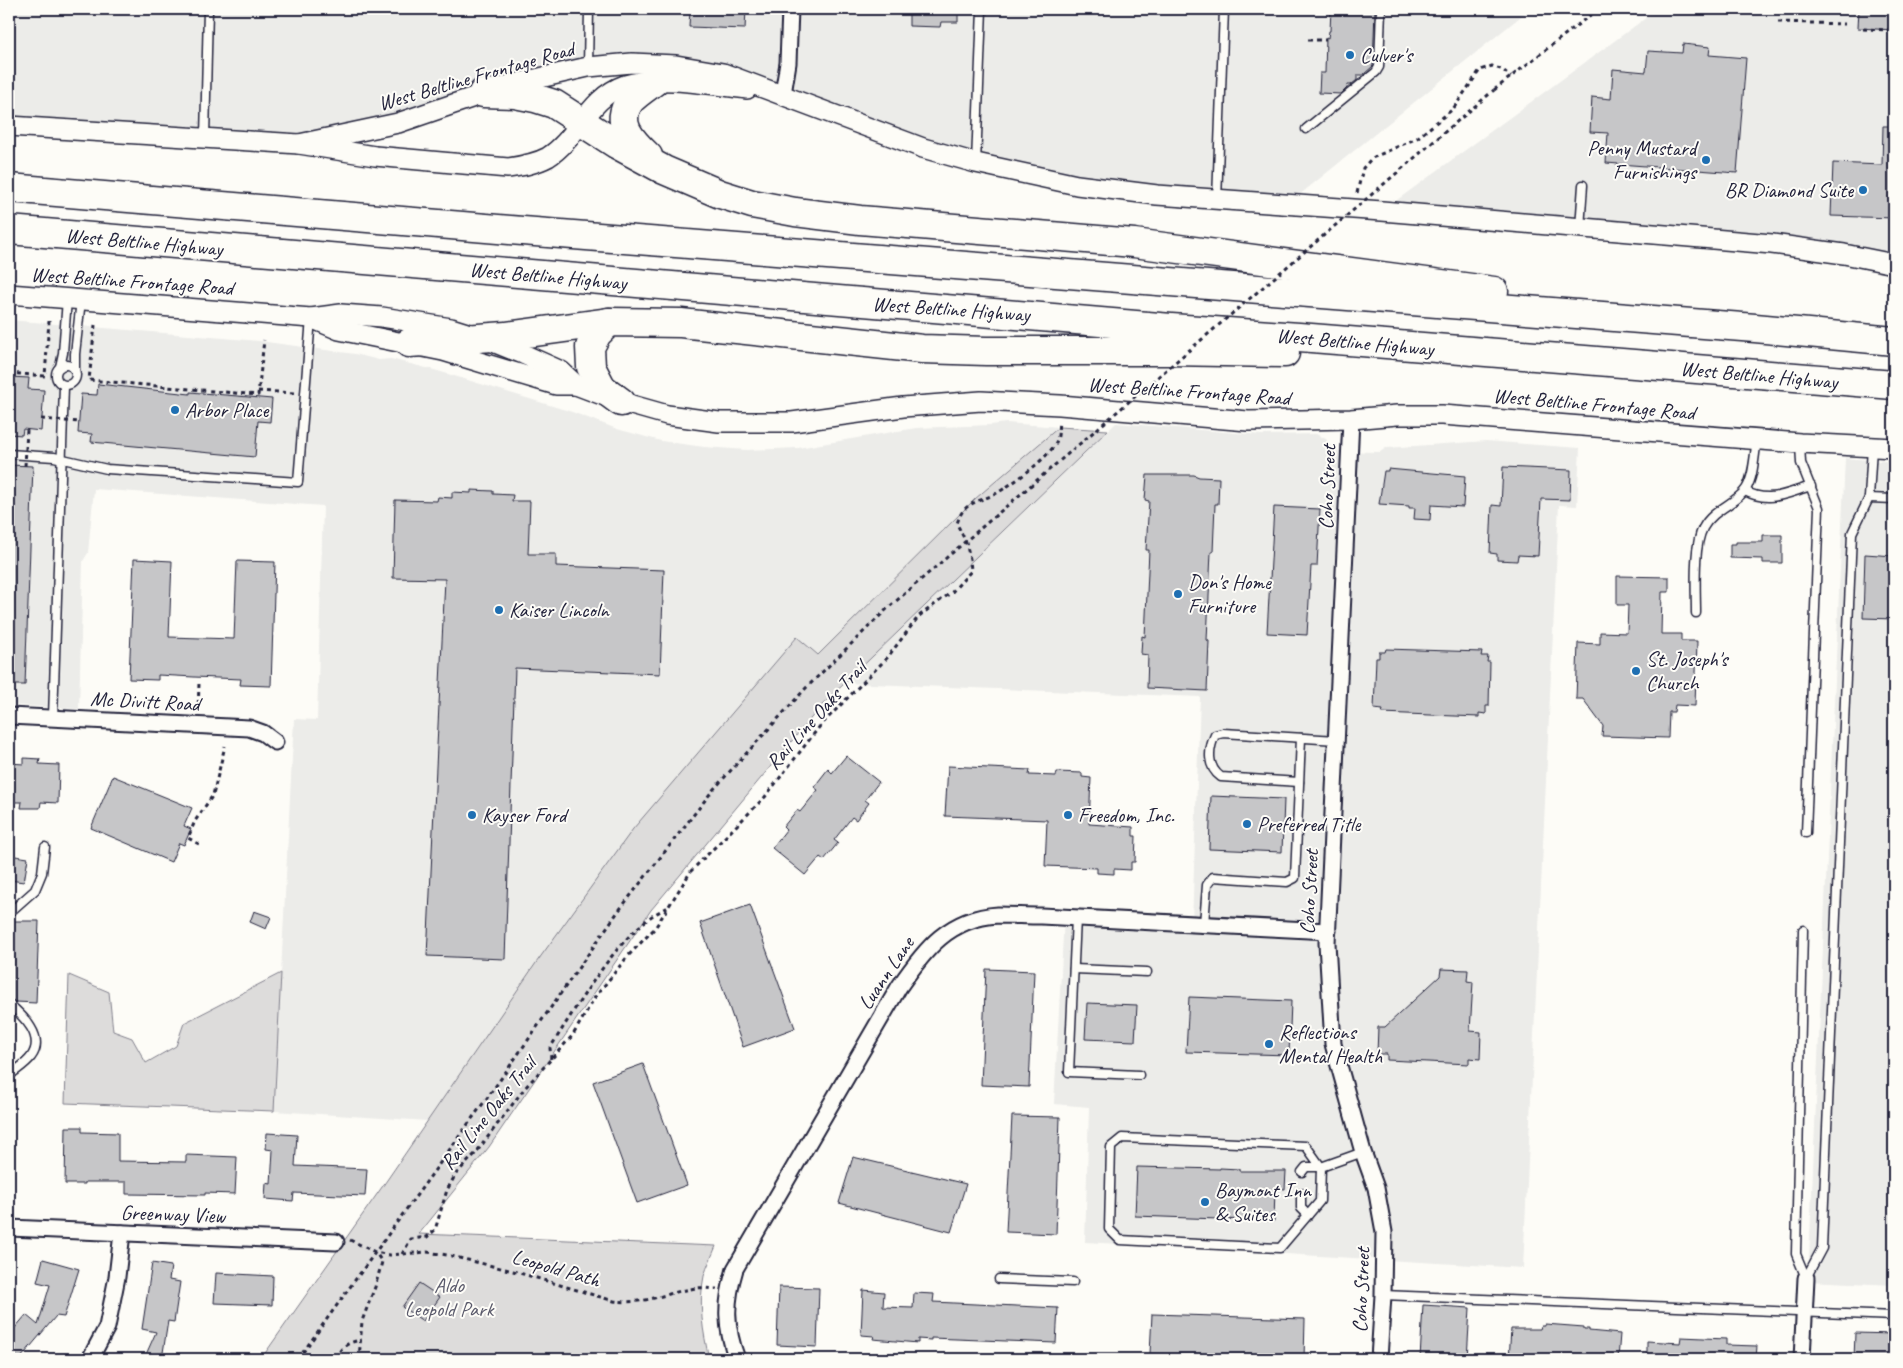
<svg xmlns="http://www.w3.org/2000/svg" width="1903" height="1368" font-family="Caveat,sans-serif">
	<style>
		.built { fill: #ecece9 }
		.green { fill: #dddcdb; stroke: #807f8b }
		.building { fill: #c6c6c8; stroke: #22223b }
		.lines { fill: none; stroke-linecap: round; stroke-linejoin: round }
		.service-casing { stroke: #22223b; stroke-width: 11 }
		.minor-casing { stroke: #22223b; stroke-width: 19 }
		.tertiary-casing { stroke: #22223b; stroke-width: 22 }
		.motorway-casing { stroke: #22223b; stroke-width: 31 }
		.path { stroke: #22223b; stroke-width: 3; stroke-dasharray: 4 4; stroke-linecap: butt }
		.service { stroke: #fdfcf7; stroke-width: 8 }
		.minor { stroke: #fdfcf7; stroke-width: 15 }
		.tertiary { stroke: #fdfcf7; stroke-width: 19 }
		.motorway { stroke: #fdfcf7; stroke-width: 28 }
		.path-bridge { stroke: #22223b; stroke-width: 3; stroke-dasharray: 4 4; stroke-linecap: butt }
		.poi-dot { fill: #1f6fb2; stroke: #fdfcf7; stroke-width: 2 }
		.labels { text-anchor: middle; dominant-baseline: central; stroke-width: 4; stroke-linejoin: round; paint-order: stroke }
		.poi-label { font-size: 21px; fill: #22223b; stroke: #fdfcf7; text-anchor: start }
		.street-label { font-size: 21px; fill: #22223b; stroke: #fdfcf7 }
		.park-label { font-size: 21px; fill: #5a5a6b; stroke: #fdfcf7 }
	</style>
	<rect width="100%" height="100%" fill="#fdfcf7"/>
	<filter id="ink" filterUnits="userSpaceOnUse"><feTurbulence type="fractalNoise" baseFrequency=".02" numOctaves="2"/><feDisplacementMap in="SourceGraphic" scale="10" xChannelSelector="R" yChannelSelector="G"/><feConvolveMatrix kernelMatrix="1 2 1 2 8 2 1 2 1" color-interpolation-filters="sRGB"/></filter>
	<g filter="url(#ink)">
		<!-- built -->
		<g class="built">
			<path d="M9,9h1521l-242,195 -312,-41 -193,-69 -151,-31 -333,81 -290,-18z"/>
			<path d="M1658,9h236v255l-512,-53z"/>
			<path d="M9,320l250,21 96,13 24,6 12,-1 47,12 134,41 45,17 44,12 43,6 43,3 51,-2 118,-20 75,-3 15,-2 53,4 -84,72 -157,157 -22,-19 -368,484 -154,-10 20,-392 23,1 6,-214 -229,-17 -6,64 -5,8 -4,148 -70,-4z"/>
			<path d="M1116,423l146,12 54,-1 10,5 8,12 46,1 6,-4 100,-7 94,7 -3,58 -18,-1 -36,763 -438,-26 4,-135 -35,-3 10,-187 128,7 8,-227 -355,-14z"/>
			<path d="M1845,458l49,4v823l-86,-4z"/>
		</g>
		<!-- green -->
		<g class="green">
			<path d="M1059,427l49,3 -287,276 -170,204 -162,237 -70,87 297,12c-4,10 -9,20 -12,30 -6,29 -1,55 5,83h-448l126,-179 149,-217 97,-134 164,-192 21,18 157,-156z"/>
			<path d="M281,973l-7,138 -209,-8 4,-128 40,17 4,39 19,7 14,25 30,-17 8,-23z"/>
		</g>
		<!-- building -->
		<g class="building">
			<path d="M690,9h56l-1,20 -56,-2z"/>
			<path d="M909,9h49v13h-17l-1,5 -31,-1z"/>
			<path d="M1331,9h44l-2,57 -10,9h-6v5l-6,5h-3l-1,3 -6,6 -22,-1 1,-20h5l1,-36 2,1 1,-7h1z"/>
			<path d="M1859,9h35v21l-36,-2z"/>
			<path d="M1683,44l27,3 -1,8 37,3 -9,115 -131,-10 2,-30 -18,-1 2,-35 19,2 2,-30 33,3 2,-21 34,2z"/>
			<path d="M1883,126h11v92l-63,-2 2,-53 49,2z"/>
			<path d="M9,377l20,1 -1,11 16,1 -3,41 -18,-2 -1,6 -13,-1z"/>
			<path d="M98,384l92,10v-2l82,7 -2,23 -12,-1 -3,36 -164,-15 1,-8 -14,-1 3,-39 16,1z"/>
			<path d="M9,465l24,1 -8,219h-16z"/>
			<path d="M1503,467l68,3 -1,30 -29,-1 -3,57 -20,-1 -1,6 -20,-1v-6l-7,-1 2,-48 9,1z"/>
			<path d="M1388,469l77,7 -2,31 -32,-2 -1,15 -16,-1 1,-11h-6v-2l-30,-2 5,-33h4z"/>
			<path d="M1147,475h47l5,2 20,1 -1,26h-3l-2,48h-2l-4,88 2,1 -2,50 -60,-3 1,-33 -7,-1 1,-18 3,1 4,-87h-3l3,-49 -4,-1z"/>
			<path d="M471,490l22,1v3l20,1 -1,6h18l-2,53h28v12l108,4 -4,104 -145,-6 -10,291 -78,-3 18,-377 -52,-1 2,-78 42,1 1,-4 14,1v-6l19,1z"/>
			<path d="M1274,507l46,2 -3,57h-6l-4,69 -40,-2z"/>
			<path d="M1763,535h19v28h-19v-4l-33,-1v-14h6v-2h27z"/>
			<path d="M1865,554l29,2v63l-31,-1z"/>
			<path d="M134,559l38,2 -3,76 65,2 3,-78 38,1 -4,124 -31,-1 1,-6 -47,-2 -36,-2v5l-29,-1z"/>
			<path d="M1617,576l52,1v15h-7l-1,42h20v7h16l-2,65 -20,-1 -1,7h-5l-1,26 -66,-2 1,-10 -20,-27h-7l2,-56 22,1v-12l27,1 1,-28h-11z"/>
			<path d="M1386,649l96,3 -1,4h7l-1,6h3l-1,44h-3v8l-7,-1v4l-97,-4 1,-3 -9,-1 2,-51h3v-6h6z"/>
			<path d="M846,756l33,26 -14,18 4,3 -13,17 -4,-3 -18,23 4,3 -14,17 -4,-3 -15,18 -33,-27 14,-18 -3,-3 14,-17 3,2 18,-22 -4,-3 14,-18 4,4z"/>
			<path d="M24,758l16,1 -1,5 20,1 -1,38 -17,-1 -1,6h-19l1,-6h-13v-39l15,1z"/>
			<path d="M948,766l82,4 -1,5 27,1 1,-4 25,1v4l9,1 -2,46 44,3v9h3l-1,26h-4v8l-17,-1v5l-17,-1v-5l-52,-2 2,-46 -102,-4z"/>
			<path d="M113,776l79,32 -8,18 7,3 -7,16 -5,-2 -8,19 -80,-34z"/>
			<path d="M1211,796l73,3 -2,53 -73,-3z"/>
			<path d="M9,855l19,3 -4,24 -15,-2z"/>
			<path d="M750,905l45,123 -52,19 -43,-124z"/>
			<path d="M254,911l17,6 -5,12 -16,-7z"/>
			<path d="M12,921h27l-3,82 -20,-1 -7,-3z"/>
			<path d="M986,969l48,2 -5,116 -48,-2z"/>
			<path d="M1441,969l27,1 -1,11 6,1 -3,49 11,1 -1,27 -11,-1v6l-82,-4v-6h-10l1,-27h7l55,-51z"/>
			<path d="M1189,997l102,4 -2,54 -103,-3z"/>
			<path d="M1087,1003l50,2 -2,36 -50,-2z"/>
			<path d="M643,1064l44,121 -50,18 -44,-121z"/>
			<path d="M1012,1116l48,1 -4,117 -50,-2z"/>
			<path d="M66,1127h16v5l36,1v28l68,1v-7l51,2 -2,37 -30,-1v2l-79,-1v-12h-41v2h-20z"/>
			<path d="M267,1133l30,2 -2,31 72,3 -2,27 -71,-3 -1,8 -28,-2 1,-16 5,1 2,-34 -7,-1z"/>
			<path d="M853,1157l113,27 -15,48 -112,-29z"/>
			<path d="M1137,1167l83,2v-1l19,1v2h47l-1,18 -10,-1 -1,33 -139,-5z"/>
			<path d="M43,1259l36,10 -15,48 -8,-1 -36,43h-11v-24l17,-20 12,10 12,-40 -13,-3z"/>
			<path d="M152,1263l19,3 -2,14 11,2 -6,40 -6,-1 -6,38h-18l12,-27 -14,-3z"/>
			<path d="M216,1273l57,3 -1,29 -58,-2z"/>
			<path d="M419,1283l21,14 -17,24 -21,-14z"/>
			<path d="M779,1287l40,1 -2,59 -40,-2z"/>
			<path d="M863,1290l21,2 -1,15 30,1 1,-15 20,1 -1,8 125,6 -2,35 -125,-5v2l-13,-1v4l-45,-4 1,-3 -13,-1z"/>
			<path d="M1423,1305l47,3 -3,51h-47z"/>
			<path d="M1152,1314l153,5 -1,40 -154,-5z"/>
			<path d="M1545,1324l39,3v2h5v2l31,3 -2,25h-109l2,-30h29l1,-3h4z"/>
			<path d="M1855,1333l39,1v25h-40z"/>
			<path d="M1681,1337l45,2v6l31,1 -1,13h-109v-18l33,2z"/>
		</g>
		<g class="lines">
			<!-- service casing -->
			<g class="service-casing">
				<g id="service">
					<path d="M588,67l1,-58"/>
					<path d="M1306,129l70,-57 3,-5 2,-58"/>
					<path d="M205,138l3,-129"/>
					<path d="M976,163l6,-154"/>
					<path d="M1217,200l7,-191"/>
					<path d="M1580,228l3,-43"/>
					<circle cx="66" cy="375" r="10"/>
					<path d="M60,367l3,-14 4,-54"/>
					<path d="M75,370v-16l6,-54"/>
					<path d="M1800,444l1,19 18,45 -13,325"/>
					<path d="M9,454l45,3 53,12 191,13 13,-164"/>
					<path d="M1745,491c24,13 42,2 66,-5"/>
					<path d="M1869,498l25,1"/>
					<path d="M1696,613c0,-22 -3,-67 7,-85 10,-19 34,-25 43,-39 8,-13 8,-33 11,-49"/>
					<path d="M53,718l11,-332"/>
					<path d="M1299,782l-78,-5c-14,-10 -13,-27 -6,-42l8,-2 114,7"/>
					<path d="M9,913l26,-23 7,-17 3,-26"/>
					<path d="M1076,918l-7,154 70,3"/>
					<path d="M1204,924l3,-39 6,-8 74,5 8,-4 6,-140"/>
					<path d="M1803,930l-7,324 10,24"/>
					<path d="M1074,969l73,3"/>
					<path d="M9,1004c14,12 37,33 22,53 -5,7 -14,12 -21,18"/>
					<path d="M1302,1172l4,-5h15l-1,34 -40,47 -160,-8 -11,-11 2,-82 11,-9 184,8 15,21 42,-15"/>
					<path d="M1301,1193v15l7,7"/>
					<path d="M1806,1278l16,-30 30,-715 17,-35 3,-51"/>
					<path d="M999,1279l74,3"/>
					<path d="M1383,1295l511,21"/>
				</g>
			</g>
			<!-- minor casing -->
			<g class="minor-casing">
				<g id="minor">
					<path d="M783,94l5,-31 2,-54"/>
					<path d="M1351,419l-24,524 6,101 30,108 13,36 8,44 -1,63 -4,64"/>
					<path d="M9,716l240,12 14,5 12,9"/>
					<path d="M9,1228l327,14"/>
					<path d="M90,1359l17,-32 10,-50 5,-44"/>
					<path d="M737,1359c-12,-32 -12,-57 -2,-90l164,-282c26,-38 50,-69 99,-72 14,0 29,1 43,1l287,15"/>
					<path d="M1802,1359l4,-81"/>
				</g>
			</g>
			<!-- tertiary casing -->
			<g class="tertiary-casing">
				<g id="tertiary">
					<path d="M9,126l290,18 76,12 133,12c13,-2 27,-4 40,-11 30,-19 41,-60 77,-72 32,-10 88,0 122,4"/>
					<path d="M299,144l99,-21 111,-38 79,-18 44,-4 44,2 47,8 200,75 53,15 101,22 80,10 225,16 390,33 72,10 50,10"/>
					<path d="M9,294l302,24 30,-4 41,3 69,11 32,10 40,16 38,17 15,14 45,17 46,13 52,7h73l111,-15 78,-6 79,4 188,16 103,-2 46,-4h45l358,28 94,5"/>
					<path d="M311,318l28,12 104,21 113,34h20"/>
				</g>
			</g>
			<!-- motorway casing -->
			<g class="motorway-casing">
				<g id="motorway">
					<path d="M483,93l32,1 20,4 19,6 62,40 48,26 56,24 32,10 43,8 65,8 274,23 360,48"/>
					<path d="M648,156c-16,-15 -34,-33 -18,-55 6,-7 17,-14 25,-20"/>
					<path d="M9,188l501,42 1245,98 139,13"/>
					<path d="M9,230l1162,98 128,9 595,48"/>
					<path d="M609,322l-12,12 -7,13 1,20 11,21 19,14"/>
					<path d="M409,343l97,-7 103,-14 72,1 241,26 64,2h182l117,2"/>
				</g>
			</g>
			<!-- path -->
			<g class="path">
				<path d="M1778,22l67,2"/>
				<path d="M1863,29l31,1"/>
				<path d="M1308,40h18"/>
				<path d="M1494,90l104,-81"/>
				<path d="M1357,193l6,-25 9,-10 45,-20 36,-29 27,-39 12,-4 11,4 8,7"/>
				<path d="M95,325l-6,55 169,15 6,-55"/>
				<path d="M9,373l36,3 4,-55"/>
				<path d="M258,391l37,2"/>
				<path d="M198,712l1,-29"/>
				<path d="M199,844l-11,-6 7,-17 18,-26 12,-49"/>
				<path d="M551,1059l-1,-11c28,-43 58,-97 98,-129 6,-5 13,-8 20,-12"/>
				<path d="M350,1240l25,12 15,3 37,-3 20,3 66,16 101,30c33,4 52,-9 83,-13 6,-1 13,1 20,1"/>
				<path d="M402,1254l9,-15 16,-2 8,-7 12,-40 9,-16 19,-20 49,-65 49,-54 22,-38 33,-41 27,-28 36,-57 74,-74 55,-71 67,-68 32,-42 33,-24 19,-21 -1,-12 -4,-17 -9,-18c6,-23 21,-21 40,-31 15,-9 54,-36 60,-53 2,-6 1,-13 2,-19"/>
				<path d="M298,1359l202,-279 117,-167 96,-123 93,-102 82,-80 93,-80"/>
				<path d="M337,1359c2,-13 13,-17 24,-19"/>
				<path d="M359,1359l3,-38 13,-34 7,-25 -6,-9"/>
			</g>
			<!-- service -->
			<use href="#service" class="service"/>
			<!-- minor -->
			<use href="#minor" class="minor"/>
			<!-- tertiary -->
			<use href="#tertiary" class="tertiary"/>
			<!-- motorway -->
			<use href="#motorway" class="motorway"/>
			<!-- path-bridge -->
			<g class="path-bridge">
				<path d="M41,419l38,3"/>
				<path d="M25,466l2,-36"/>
				<path d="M981,528l513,-438"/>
			</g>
		</g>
	</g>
	<!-- markers -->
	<g class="poi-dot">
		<circle cx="1350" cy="55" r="5"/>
		<circle cx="1706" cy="160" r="5"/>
		<circle cx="1863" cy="190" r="5"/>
		<circle cx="175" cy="410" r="5"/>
		<circle cx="1178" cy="594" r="5"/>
		<circle cx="499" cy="610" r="5"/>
		<circle cx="1636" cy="671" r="5"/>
		<circle cx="472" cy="815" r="5"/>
		<circle cx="1068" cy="815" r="5"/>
		<circle cx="1247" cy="824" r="5"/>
		<circle cx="1269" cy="1044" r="5"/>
		<circle cx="1205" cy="1202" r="5"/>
	</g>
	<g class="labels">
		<!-- poi labels -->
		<g class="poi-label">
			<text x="1360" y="55">Culver's</text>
			<text x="1696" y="148" text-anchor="end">Penny Mustard<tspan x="1696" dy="24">Furnishings</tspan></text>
			<text x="1853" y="190" text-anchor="end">BR Diamond Suite</text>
			<text x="185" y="410">Arbor Place</text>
			<text x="1188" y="582">Don's Home<tspan x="1188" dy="24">Furniture</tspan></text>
			<text x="509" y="610">Kaiser Lincoln</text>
			<text x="1646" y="659">St. Joseph's<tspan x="1646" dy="24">Church</tspan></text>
			<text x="482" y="815">Kayser Ford</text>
			<text x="1078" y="815">Freedom, Inc.</text>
			<text x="1257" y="824">Preferred Title</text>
			<text x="1279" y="1032">Reflections<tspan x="1279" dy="24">Mental Health</tspan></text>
			<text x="1215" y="1190">Baymont Inn<tspan x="1215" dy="24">&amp; Suites</tspan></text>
		</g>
		<!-- street labels -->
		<g class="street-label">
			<text transform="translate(476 76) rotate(-16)">West Beltline Frontage Road</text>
			<text transform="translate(144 242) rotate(5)">West Beltline Highway</text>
			<text transform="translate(548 276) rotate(5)">West Beltline Highway</text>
			<text transform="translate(132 281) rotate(4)">West Beltline Frontage Road</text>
			<text transform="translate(951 309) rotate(4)">West Beltline Highway</text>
			<text transform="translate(1355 342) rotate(5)">West Beltline Highway</text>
			<text transform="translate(1759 375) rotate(5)">West Beltline Highway</text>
			<text transform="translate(1189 391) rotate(4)">West Beltline Frontage Road</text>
			<text transform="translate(1594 404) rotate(5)">West Beltline Frontage Road</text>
			<text transform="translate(1327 487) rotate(-88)">Coho Street</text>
			<text transform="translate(145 701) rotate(3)">Mc Divitt Road</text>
			<text transform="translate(816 715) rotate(-48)">Rail Line Oaks Trail</text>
			<text transform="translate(1309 892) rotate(-87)">Coho Street</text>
			<text transform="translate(886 973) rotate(-56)">Luann Lane</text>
			<text transform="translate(488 1113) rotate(-51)">Rail Line Oaks Trail</text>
			<text transform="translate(173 1214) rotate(2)">Greenway View</text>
			<text transform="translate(556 1268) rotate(16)">Leopold Path</text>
			<text transform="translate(1361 1290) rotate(-88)">Coho Street</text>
		</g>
		<!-- park labels -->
		<g class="park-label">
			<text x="449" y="1285">Aldo<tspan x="449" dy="24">Leopold Park</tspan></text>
		</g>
	</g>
	<!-- margin -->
	<rect width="1903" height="1368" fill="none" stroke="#fdfcf7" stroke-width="30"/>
	<rect x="15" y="15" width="1873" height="1338" fill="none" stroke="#22223b" stroke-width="2" filter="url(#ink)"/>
</svg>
